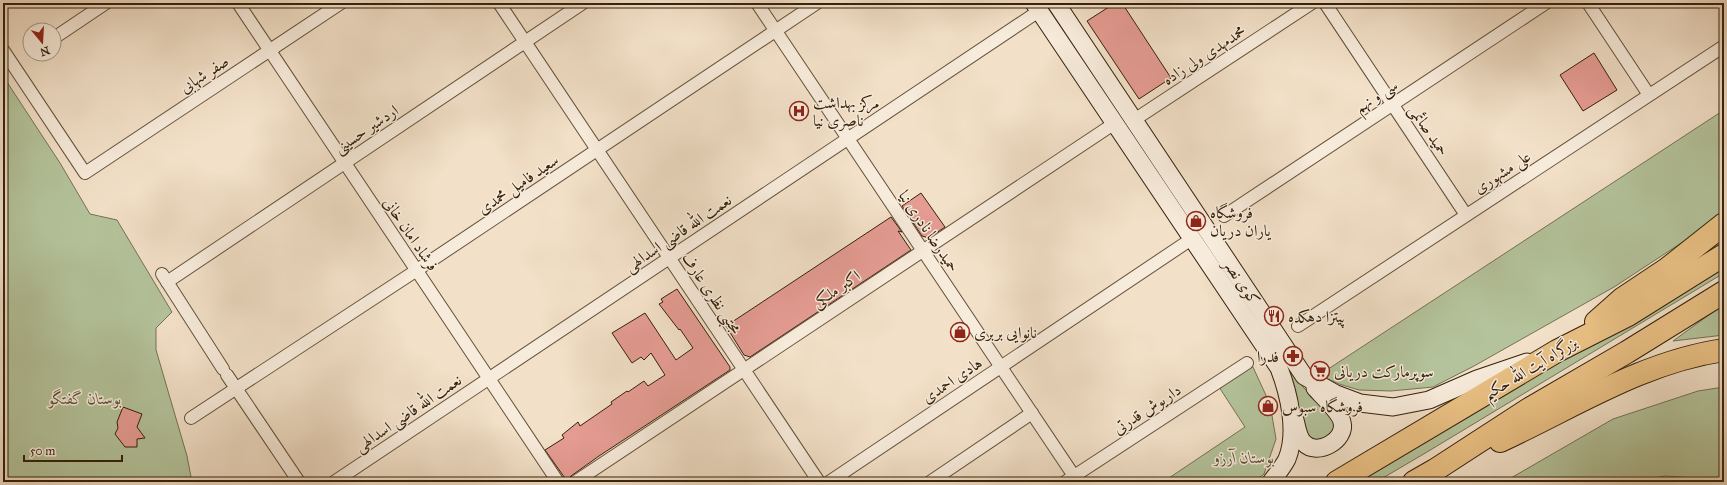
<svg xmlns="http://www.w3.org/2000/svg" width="1727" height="485" font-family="'IM FELL Great Primer',Amiri,serif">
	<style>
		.green { fill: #b4c39b; stroke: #747253 }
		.building { fill: #e59c93; stroke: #35210b }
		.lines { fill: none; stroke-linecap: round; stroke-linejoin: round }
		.street-casing { stroke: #64513a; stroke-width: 14 }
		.secondary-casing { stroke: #35210b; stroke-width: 19 }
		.highway-casing { stroke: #35210b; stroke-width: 24 }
		.street { stroke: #f7ebdb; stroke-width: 12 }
		.secondary { stroke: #f7ebdb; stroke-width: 17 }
		.highway { stroke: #e9c084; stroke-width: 22 }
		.labels { text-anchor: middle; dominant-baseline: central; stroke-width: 3; stroke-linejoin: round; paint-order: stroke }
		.street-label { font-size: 16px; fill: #35210b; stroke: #f7ebdb }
		.poi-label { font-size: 16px; fill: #35210b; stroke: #f7ebdb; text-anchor: start }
		.park-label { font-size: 16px; font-style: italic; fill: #5b5236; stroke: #f7ebdb }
	</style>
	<rect width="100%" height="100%" fill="#f2e0c8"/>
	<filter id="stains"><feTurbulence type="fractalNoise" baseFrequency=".005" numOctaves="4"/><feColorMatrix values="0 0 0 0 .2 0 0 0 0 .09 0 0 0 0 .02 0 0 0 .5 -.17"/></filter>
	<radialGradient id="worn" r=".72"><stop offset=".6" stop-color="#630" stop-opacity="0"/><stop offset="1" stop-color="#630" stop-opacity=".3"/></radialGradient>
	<!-- green -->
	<g class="green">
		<path d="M3,76l57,87 30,51 27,6 55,92 -16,16v22l31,106 5,26h-189z"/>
		<path d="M1724,110v99l-29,25 -81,53 -140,79 -41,21 -42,4 -32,-1 -20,-6 -20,-9z"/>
		<path d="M1724,263v10l-302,182 -46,27h-21l221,-129z"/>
		<path d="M1724,304v31l-51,6z"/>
		<path d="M1283,361l20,26 29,29 3,13 -5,8 -15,4 -11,-9z"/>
		<path d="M1252,365l18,39 6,35 -12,35 -10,8h-91l82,-55 -26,-40z"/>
		<path d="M1724,387v93l-59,-4 -30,6h-131l109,-63 85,-28z"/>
	</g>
	<!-- building -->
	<g class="building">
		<path d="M1115,3h7l49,75 -32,21 -52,-78z"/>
		<path d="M1594,53l23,37 -34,21 -23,-36z"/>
		<path d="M921,193l24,34 -16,11 -7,-2 -20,-30z"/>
		<path d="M891,217l11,15 -4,-1 13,19 -161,107 -6,-2 -18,-29z"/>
		<path d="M677,289l53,78v3l-131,86 -28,20 -4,5 -22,-31 19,-12 -2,-3 16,-13 2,4 32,-22 -1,-2 16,-11 1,1 16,-11 4,5 17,-11 -14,-22 -7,7 -3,-3 -9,6 -20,-30 33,-20 31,47 17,-12 -13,-19 -1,1 -20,-26 4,-2 -2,-3z"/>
		<path d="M123,407l19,7 -5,13 8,11 -8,1v8h-12l-10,-13 3,-6 -1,-6z"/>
	</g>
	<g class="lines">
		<!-- street casing -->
		<g class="street-casing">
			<g id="street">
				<path d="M238,3l320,479"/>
				<path d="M499,3l320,479"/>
				<path d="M757,3l321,479"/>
				<path d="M1325,3l141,212"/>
				<path d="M1588,3l61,92"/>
				<path d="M54,38l52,-35"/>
				<path d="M3,50l82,123 256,-170"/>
				<path d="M1134,120l178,-117"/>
				<path d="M1224,216l322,-213"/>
				<path d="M162,274l61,95"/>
				<path d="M167,282l416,-279"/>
				<path d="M1298,326l426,-280"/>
				<path d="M227,375l72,107"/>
				<path d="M191,418l226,-148 400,-267"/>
				<path d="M334,482l705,-471"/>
				<path d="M575,482l540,-359"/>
				<path d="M829,482l364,-244"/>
				<path d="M930,482l102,-69"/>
				<path d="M1065,482l182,-119"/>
			</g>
		</g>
		<!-- secondary casing -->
		<g class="secondary-casing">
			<g id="secondary">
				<path d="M1034,3l245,365c10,26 19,64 8,91 -4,8 -11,16 -16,23"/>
				<path d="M1056,3l248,373 32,18 24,9 33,4 36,-7 48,-21 50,-17"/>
				<path d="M1295,420c2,7 3,18 9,23 13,14 43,-3 38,-21 -2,-10 -20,-26 -27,-34"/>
			</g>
		</g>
		<!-- highway casing -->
		<g class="highway-casing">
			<g id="highway">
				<path d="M1596,322l26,-23 45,-30 57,-45"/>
				<path d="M1500,441c74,-34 142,-79 224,-91"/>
				<path d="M1337,482l220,-131 71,-36 96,-60"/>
				<path d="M1414,482l21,-12 94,-61 98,-57 97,-60"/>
			</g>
		</g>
		<!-- street -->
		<use href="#street" class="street"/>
		<!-- secondary -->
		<use href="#secondary" class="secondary"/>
		<!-- highway -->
		<use href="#highway" class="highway"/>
	</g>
	<!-- icons -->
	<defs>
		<g id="hospital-ring" transform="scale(1)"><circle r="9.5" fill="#f7ebdb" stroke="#8f2418" stroke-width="1.5"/><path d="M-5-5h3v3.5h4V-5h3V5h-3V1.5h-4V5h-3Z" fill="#8f2418"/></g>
		<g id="shop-ring" transform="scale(1)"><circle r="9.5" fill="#f7ebdb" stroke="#8f2418" stroke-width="1.5"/><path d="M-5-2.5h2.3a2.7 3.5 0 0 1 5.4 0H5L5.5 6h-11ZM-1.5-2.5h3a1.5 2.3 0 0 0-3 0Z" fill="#8f2418"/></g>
		<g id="restaurant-ring" transform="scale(1)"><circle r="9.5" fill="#f7ebdb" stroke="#8f2418" stroke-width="1.5"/><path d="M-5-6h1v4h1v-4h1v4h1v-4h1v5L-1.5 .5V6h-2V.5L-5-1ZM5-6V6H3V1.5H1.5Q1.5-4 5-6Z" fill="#8f2418"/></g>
		<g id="pharmacy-ring" transform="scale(1)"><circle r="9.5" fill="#f7ebdb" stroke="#8f2418" stroke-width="1.5"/><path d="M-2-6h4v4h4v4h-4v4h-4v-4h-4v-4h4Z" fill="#8f2418"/></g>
		<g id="supermarket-ring" transform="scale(1)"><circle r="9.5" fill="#f7ebdb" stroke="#8f2418" stroke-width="1.5"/><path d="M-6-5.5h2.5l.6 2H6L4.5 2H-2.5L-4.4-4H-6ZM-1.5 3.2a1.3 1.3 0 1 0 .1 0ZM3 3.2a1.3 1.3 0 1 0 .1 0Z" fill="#8f2418"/></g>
	</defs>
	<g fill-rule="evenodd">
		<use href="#hospital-ring" x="799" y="111"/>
		<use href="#shop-ring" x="1196" y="221"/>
		<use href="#restaurant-ring" x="1274" y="316"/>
		<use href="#shop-ring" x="960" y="332"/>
		<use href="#pharmacy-ring" x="1293" y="356"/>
		<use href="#supermarket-ring" x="1320" y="371"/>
		<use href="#shop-ring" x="1268" y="406"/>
	</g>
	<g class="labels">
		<!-- street labels -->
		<g class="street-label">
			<text transform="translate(1204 55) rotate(-33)">محمدمهدی ولی زاده</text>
			<text transform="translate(204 74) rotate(-33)">صفر شهابی</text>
			<text transform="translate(1376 96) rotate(-33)">سی و نهم</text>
			<text transform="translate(366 129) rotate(-34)">اردشیر حسینی</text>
			<text transform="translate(1429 130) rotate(56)">حمید صائمی</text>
			<text transform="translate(1502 172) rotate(-33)">علی مشهوری</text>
			<text transform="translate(518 184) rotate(-34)">سعید فامیل محمدی</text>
			<text transform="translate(929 231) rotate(56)">حمیدرضا نادری نیا</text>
			<text transform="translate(678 233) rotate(-34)">نعمت الله قاضی اسدالهی</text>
			<text transform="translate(411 234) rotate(56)">فرشاد امان خانی</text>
			<text transform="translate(1242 282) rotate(56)">کوی نصر</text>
			<text transform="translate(836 289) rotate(-34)">اکبر ملکی</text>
			<text transform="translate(712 293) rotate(56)">مجتبی نظری عارف</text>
			<text transform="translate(1530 368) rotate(-31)">بزرگراه آیت الله حکیم</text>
			<text transform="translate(952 380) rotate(-34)">هادی احمدی</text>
			<text transform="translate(1147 409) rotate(-33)">داریوش قدرتی</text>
			<text transform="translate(408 413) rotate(-34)">نعمت الله قاضی اسدالهی</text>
		</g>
		<!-- poi labels -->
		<g class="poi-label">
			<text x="813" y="102">مرکز بهداشت<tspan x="813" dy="18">ناصری نیا</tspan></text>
			<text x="1210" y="212">فروشگاه<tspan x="1210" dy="18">یاران دریان</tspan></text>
			<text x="1288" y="316">پیتزا دهکده</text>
			<text x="974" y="332">نانوایی بربری</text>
			<text x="1279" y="356" text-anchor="end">فدرا</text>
			<text x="1334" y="371">سوپرمارکت دریانی</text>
			<text x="1282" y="406">فروشگاه سبوس</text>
		</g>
		<!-- park labels -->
		<g class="park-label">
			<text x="85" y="398">بوستان گفتگو</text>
			<text x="1244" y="457">بوستان آرزو</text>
		</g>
	</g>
	<!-- margin -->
	<rect width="1727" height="485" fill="none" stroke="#f2e0c8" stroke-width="16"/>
	<rect x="4" y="4" width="1719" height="477" fill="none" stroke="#35210b" stroke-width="2"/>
	<rect x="8" y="8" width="1711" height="469" fill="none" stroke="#35210b"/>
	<!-- north arrow -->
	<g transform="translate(42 42) rotate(162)"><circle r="19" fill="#f7ebdb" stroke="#a99a88"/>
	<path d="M0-3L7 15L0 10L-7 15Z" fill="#8f2418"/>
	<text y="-6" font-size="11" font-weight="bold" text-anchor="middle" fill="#35210b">N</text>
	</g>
	<!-- scale -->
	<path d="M24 455v6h98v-6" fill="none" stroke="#35210b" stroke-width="2"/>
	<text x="30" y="455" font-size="12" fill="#35210b" stroke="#f7ebdb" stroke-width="3" paint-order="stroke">50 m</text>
	<rect width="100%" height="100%" filter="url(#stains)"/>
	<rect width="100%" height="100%" fill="url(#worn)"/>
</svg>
